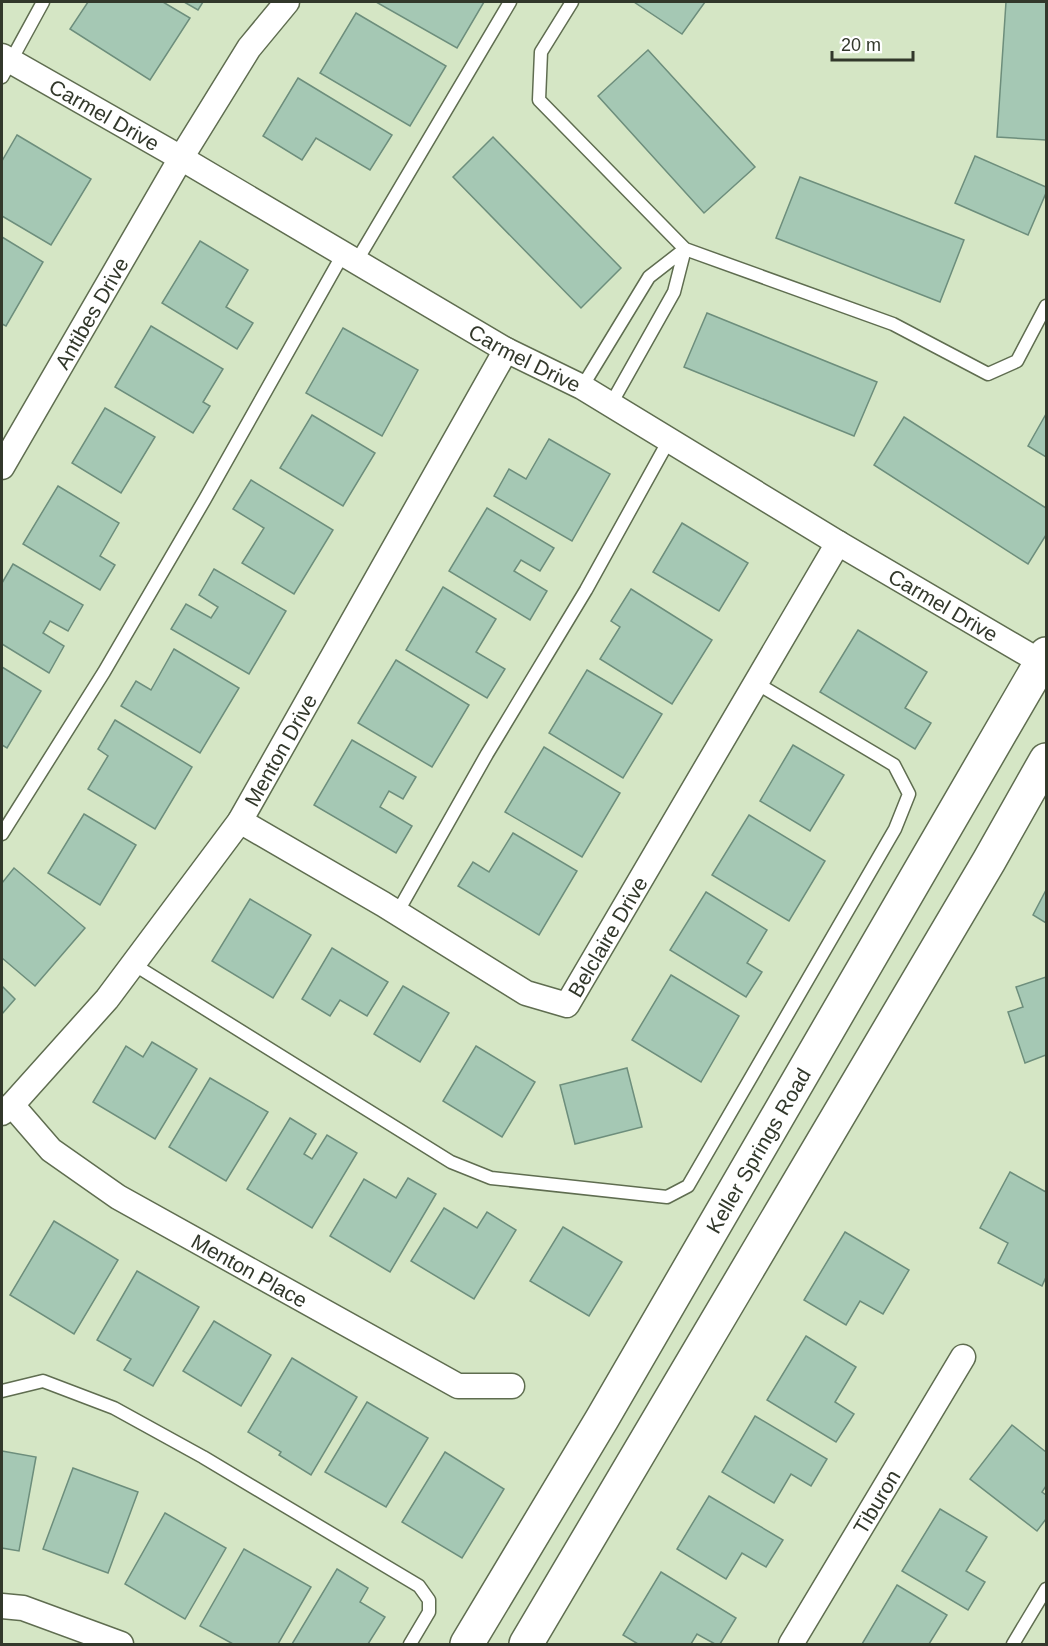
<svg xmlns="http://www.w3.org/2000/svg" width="1048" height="1646" font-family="Arial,sans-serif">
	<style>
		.building { fill: #a5c8b4; stroke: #6d8e7c; stroke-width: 1.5 }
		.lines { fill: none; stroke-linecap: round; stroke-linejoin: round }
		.service-casing { stroke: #5f6d50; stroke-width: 15 }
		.minor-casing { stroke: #5f6d50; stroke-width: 27 }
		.secondary-casing { stroke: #5f6d50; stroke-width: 36 }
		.service { stroke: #fff; stroke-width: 12 }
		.minor { stroke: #fff; stroke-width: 24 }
		.secondary { stroke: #fff; stroke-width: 33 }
		.labels { text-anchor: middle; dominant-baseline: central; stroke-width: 5; stroke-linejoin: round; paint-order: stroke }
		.street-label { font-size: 21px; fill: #32382b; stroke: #fff }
	</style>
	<rect width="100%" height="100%" fill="#d5e6c5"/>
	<!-- building -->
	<g class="building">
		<path d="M88,2h75l27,16 -40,62 -80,-51z"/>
		<path d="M184,2h19l-5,8z"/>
		<path d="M376,2h108l-27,46z"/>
		<path d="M634,2h71l-23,32z"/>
		<path d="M1006,2h40v138l-49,-3z"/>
		<path d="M356,13l90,53 -36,60 -90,-53z"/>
		<path d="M648,50l107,117 -51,46 -106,-117z"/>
		<path d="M298,78l94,57 -22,35 -54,-32 -14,22 -39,-24z"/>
		<path d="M17,135l74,44 -40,66 -49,-29v-55z"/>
		<path d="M493,137l128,131 -40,40 -128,-131z"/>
		<path d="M975,156l71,31v6l-18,42 -73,-32z"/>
		<path d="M800,177l164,63 -24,62 -164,-64z"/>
		<path d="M2,237l41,25 -37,64 -4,-2z"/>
		<path d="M200,241l48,29 -22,37 27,16 -16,26 -75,-46z"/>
		<path d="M707,313l170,69 -23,54 -170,-69z"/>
		<path d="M151,326l72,43 -20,33 7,4 -17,27 -78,-46z"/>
		<path d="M343,328l75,42 -36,66 -76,-43z"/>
		<path d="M105,408l50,29 -34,56 -49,-30z"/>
		<path d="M1046,414v43l-18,-11z"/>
		<path d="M312,415l63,38 -32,53 -63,-38z"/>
		<path d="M904,417l142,91v27l-18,29 -154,-99z"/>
		<path d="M549,439l61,35 -38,67 -78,-45 15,-27 17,10z"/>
		<path d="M251,480l82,50 -39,64 -52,-31 22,-35 -31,-19z"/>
		<path d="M58,486l61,37 -19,33 15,9 -15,25 -77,-46z"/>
		<path d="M487,508l67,40 -14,23 -19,-11 -7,11 33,20 -17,29 -81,-49z"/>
		<path d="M682,523l66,40 -29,48 -66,-39z"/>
		<path d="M13,564l70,41 -15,26 -18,-10 -7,12 21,13 -15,27 -47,-29v-61z"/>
		<path d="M214,569l72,42 -37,63 -78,-45 15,-25 25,14 7,-11 -19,-12z"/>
		<path d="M443,587l53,32 -20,33 29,17 -18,29 -81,-48z"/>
		<path d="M631,589l81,51 -40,64 -72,-45 20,-32 -9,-6z"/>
		<path d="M858,630l69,42 -22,36 26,15 -16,26 -95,-57z"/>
		<path d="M174,649l65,39 -39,65 -79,-47 15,-25 15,9z"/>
		<path d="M396,660l73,45 -37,62 -74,-44z"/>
		<path d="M2,667l39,24 -34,57 -5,-3z"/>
		<path d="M587,670l75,44 -39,64 -74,-45z"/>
		<path d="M115,720l77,47 -37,62 -67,-40 20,-33 -10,-7z"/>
		<path d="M352,740l64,37 -13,22 -14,-8 -9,16 32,19 -16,27 -82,-48z"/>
		<path d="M793,745l51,30 -34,56 -50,-30z"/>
		<path d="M544,747l76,46 -38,64 -77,-45z"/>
		<path d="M84,814l52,31 -36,60 -52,-32z"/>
		<path d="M749,815l76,46 -36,60 -77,-46z"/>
		<path d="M513,833l64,38 -38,64 -81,-49 15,-24 16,10z"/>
		<path d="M14,868l71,60 -50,58 -33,-28v-75z"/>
		<path d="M1046,890v33l-13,-8z"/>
		<path d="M706,892l61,38 -20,33 15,9 -16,25 -76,-47z"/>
		<path d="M250,899l61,36 -38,63 -61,-37z"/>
		<path d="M332,948l56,34 -21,34 -27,-16 -10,16 -28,-17z"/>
		<path d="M671,975l68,41 -38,66 -69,-42z"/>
		<path d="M1046,977v78l-21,8 -17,-51 15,-5 -7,-20z"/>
		<path d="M2,986l13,13 -13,15z"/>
		<path d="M403,986l46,27 -29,49 -46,-28z"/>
		<path d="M152,1042l45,27 -42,70 -62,-37 33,-56 17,11z"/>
		<path d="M476,1046l59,36 -33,55 -59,-36z"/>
		<path d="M627,1068l15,59 -67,17 -15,-59z"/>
		<path d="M210,1078l58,34 -42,69 -57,-34z"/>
		<path d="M290,1118l26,16 -12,20 8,5 15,-24 30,18 -45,75 -65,-39z"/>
		<path d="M1010,1172l36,20v85l-4,9 -44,-23 10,-20 -28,-15z"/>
		<path d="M408,1178l28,16 -46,78 -60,-36 34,-57 32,19z"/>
		<path d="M444,1208l33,20 10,-16 29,18 -42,69 -63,-38z"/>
		<path d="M54,1221l64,39 -44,74 -64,-39z"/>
		<path d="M563,1227l59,35 -33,54 -59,-35z"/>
		<path d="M845,1232l64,38 -26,44 -23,-13 -14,24 -42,-25z"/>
		<path d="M137,1271l62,36 -46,79 -29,-16 7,-11 -34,-19z"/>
		<path d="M214,1321l57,34 -30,51 -58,-35z"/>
		<path d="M806,1336l50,31 -21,35 19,12 -18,28 -69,-42z"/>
		<path d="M292,1358l65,39 -46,78 -32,-20 2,-3 -33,-20z"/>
		<path d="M367,1402l61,36 -42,69 -61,-35z"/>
		<path d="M755,1416l72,43 -16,27 -20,-12 -17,29 -52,-31z"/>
		<path d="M1012,1425l34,27v34l-4,6 4,3v24l-9,12 -67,-52z"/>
		<path d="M2,1451l34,6 -17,94 -17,-3z"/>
		<path d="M445,1452l59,37 -42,69 -60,-36z"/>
		<path d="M73,1468l65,24 -30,81 -65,-24z"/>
		<path d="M709,1496l74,44 -17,27 -24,-14 -16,26 -49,-30z"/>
		<path d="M940,1509l47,28 -21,34 19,11 -17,28 -66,-39z"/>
		<path d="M165,1513l61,35 -41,71 -60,-35z"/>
		<path d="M244,1549l67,38 -33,57h-45l-33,-18z"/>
		<path d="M337,1569l31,19 -8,14 25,15 -17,27h-76z"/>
		<path d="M661,1572l75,46 -16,26h-5l-18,-10 -6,10h-53l-15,-9z"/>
		<path d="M897,1585l50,30 -18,29h-67z"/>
	</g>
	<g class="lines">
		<!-- service casing -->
		<g class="service-casing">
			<g id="service">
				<path d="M572,2l-31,50 -2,48 146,149 208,75 95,50 29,-13 29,-55"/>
				<path d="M2,77l41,-75"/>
				<path d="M356,262l154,-260"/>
				<path d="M582,387l67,-110 36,-28 -11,43 -63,112"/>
				<path d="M2,834l102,-162 101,-173 138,-245"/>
				<path d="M397,913l90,-159 99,-164 83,-150"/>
				<path d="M133,964l318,198 40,16 176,19 21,-11 207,-357 14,-35 -15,-29 -138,-82"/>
				<path d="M2,1391l41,-10 71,27 89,49 216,129 10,14v12l-19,32"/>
				<path d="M1013,1644l33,-55"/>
			</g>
		</g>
		<!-- minor casing -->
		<g class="minor-casing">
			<g id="minor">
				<path id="s1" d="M2,56l179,102 325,192 76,37 256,156 208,122"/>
				<path id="s2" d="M2,467l179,-309 68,-110 38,-46"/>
				<path id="s3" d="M240,821l143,83 143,89 41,12 271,-462"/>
				<path id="s4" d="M12,1105l39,45 67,47 340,189h54"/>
				<path id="s5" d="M2,1113l10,-8 95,-106 133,-178 266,-471"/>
				<path d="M2,1606l21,2 98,36"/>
				<path id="s6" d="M791,1644l172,-287"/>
			</g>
		</g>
		<!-- secondary casing -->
		<g class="secondary-casing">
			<g id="secondary">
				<path id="s7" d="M467,1644l135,-225 444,-765"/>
				<path d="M526,1644l463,-783 57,-101"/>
			</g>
		</g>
		<!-- service -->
		<use href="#service" class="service"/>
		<!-- minor -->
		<use href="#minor" class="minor"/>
		<!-- secondary -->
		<use href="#secondary" class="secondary"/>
	</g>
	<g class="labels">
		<!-- street labels -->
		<g class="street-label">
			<text stroke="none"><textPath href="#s1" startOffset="118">Carmel Drive</textPath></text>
			<text stroke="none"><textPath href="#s2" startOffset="178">Antibes Drive</textPath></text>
			<text stroke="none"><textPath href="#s1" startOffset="604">Carmel Drive</textPath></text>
			<text stroke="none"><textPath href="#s1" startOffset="1090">Carmel Drive</textPath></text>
			<text stroke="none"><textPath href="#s5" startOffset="459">Menton Drive</textPath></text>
			<text stroke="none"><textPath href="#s3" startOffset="456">Belclaire Drive</textPath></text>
			<text stroke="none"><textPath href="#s7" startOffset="573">Keller Springs Road</textPath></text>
			<text stroke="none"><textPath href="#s4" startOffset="292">Menton Place</textPath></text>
			<text stroke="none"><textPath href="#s6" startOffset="166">Tiburon</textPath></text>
		</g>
	</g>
	<!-- border -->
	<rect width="1048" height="1646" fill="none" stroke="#32382b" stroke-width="6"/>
	<!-- scale -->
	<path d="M832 51v9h81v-9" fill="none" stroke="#32382b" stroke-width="3"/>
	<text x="841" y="51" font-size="18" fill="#32382b" stroke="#ffffff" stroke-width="4.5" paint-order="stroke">20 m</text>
</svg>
